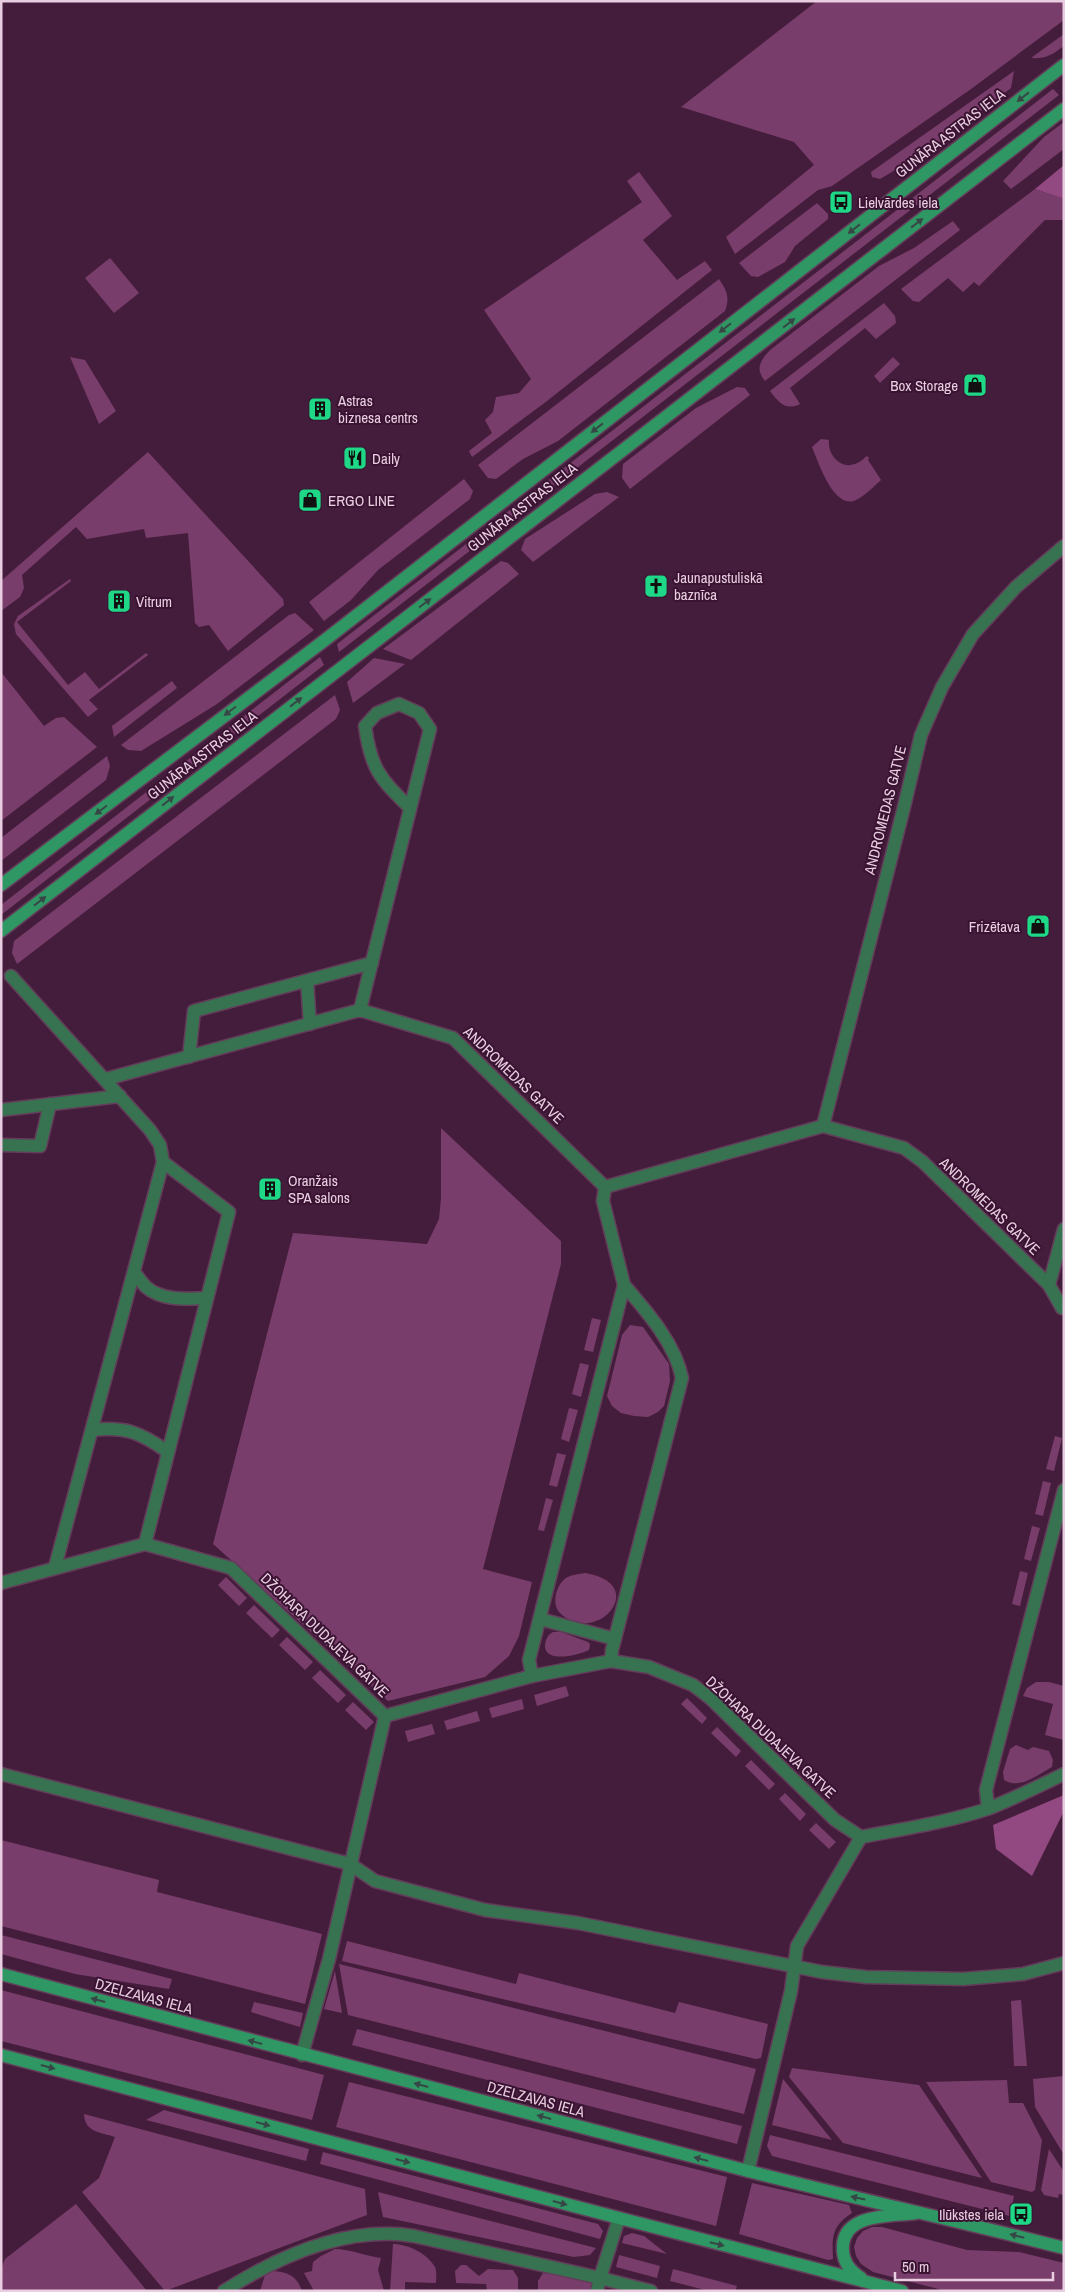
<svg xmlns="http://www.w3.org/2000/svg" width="1065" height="2292" font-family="'Archivo Narrow',sans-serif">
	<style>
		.green { fill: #793d6b }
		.forest { fill: #924880 }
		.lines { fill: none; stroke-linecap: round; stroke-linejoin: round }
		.minor-casing { stroke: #633d5a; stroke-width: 15 }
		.secondary-casing { stroke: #633d5a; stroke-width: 15 }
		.minor { stroke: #377251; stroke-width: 12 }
		.secondary { stroke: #2f9763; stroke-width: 12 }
		.oneway { fill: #364846 }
		.labels { text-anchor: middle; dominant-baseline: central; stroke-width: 4; stroke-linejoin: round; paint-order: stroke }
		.street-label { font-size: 15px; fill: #e9cee1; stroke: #3a1332 }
		.poi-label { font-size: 15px; fill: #e9cee1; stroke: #3a1332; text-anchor: start }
	</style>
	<rect width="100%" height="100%" fill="#451d3c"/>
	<!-- green -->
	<g class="green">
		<path d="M817,1h247v19l-93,69 -139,97 -14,4 -83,64 -9,-17 88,-72 -20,-23 -113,-35z"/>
		<path d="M1064,34v12c-12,9 -19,13 -33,12z"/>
		<path d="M1014,71l-3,17 -80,61 -51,30 -8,-2 -1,-5z"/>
		<path d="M1053,89l6,6 -720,557 -2,-8z"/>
		<path d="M1064,122v27l-53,40 -8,-8 41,-44z"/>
		<path d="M639,172l33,44 -29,24 34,40 28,-19 7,9 -165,131 -75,56 -3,-6 23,-18 -7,-13 8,-8 3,-15 23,-4 12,-14 -47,-69 158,-108 -15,-21z"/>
		<path d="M1035,189l29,10v21h-19l-66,66 -5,-4 -11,10 -15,-14 -29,24 -6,-1 -12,-12z"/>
		<path d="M817,203l11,11v5l-33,27 -10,16 -27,15 -7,-1 -12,-13z"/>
		<path d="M953,221l7,9 -195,151c-10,-12 -5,-20 5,-31l109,-84 35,-18z"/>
		<path d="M110,258l29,35 -25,20 -29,-35z"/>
		<path d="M719,279c8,12 11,18 6,32l-167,130 -35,18 -27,20 -8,-1 -10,-13z"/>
		<path d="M884,303l11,13 1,7 -20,16 -11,-11 -75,60 10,16c-14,7 -21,-1 -30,-13z"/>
		<path d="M70,357l15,3 31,51 -17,13z"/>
		<path d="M893,357l7,7 -20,19 -6,-7z"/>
		<path d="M737,387l8,1 5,7 -120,94 -8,-11 1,-14 73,-56z"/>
		<path d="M821,439l8,1c-2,15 13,31 28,23 4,-1 7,-5 10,-7l2,2 -1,2 13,20c-7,6 -16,16 -25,20 -22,11 -38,-39 -44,-53z"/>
		<path d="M148,452l135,147 1,6 -56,46 -19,-26 -10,2 -4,-4 -7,-90 -42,5 -2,-9 -57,10 -11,-12 -54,48 2,13 -4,9 -19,14v-30z"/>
		<path d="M464,479l9,12 -3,8 -92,71 -27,30 -27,21 -15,-19z"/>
		<path d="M607,492l12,5 -86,65 -12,-12 4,-11 70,-45z"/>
		<path d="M501,561l7,2 11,11 -108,86 -28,-11z"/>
		<path d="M70,579l1,2 -54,41 51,63 17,-13 14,17 47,-36 2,2 -59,45 9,9 -10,8 -72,-83 -2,-10 4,-8z"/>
		<path d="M295,613l19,17 -97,74 -76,47 -13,-1 -7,-5 168,-130z"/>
		<path d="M320,657l4,8 -323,250v-10z"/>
		<path d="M374,658l31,6 -52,39 -6,-21z"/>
		<path d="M1,672l43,54 12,-8 8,-1 33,30 -96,74z"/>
		<path d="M172,681l5,7 -63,49 -2,-11z"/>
		<path d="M335,695l5,15 -4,9 -319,245 -5,-11 2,-12z"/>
		<path d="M107,756l3,10 -4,14 -105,81v-23z"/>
		<path d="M441,1128l120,113v23l-78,305 49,13 -13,54 -10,20 -24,21 -97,24 -175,-157 80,-311 134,11 12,-25 2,-21z"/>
		<path d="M592,1318l9,2 -8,32 -9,-2z"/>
		<path d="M630,1325l13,2 26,37 1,17 -6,25 -6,6 -10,5 -14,-1 -13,-3 -9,-7 -5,-10 15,-61z"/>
		<path d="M580,1363l9,2 -8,32 -9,-3z"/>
		<path d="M569,1408l9,2 -9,32 -8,-3z"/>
		<path d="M1055,1436l7,2 -8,33 -8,-2z"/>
		<path d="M557,1453l9,2 -9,32 -8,-2z"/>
		<path d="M1043,1481l8,2 -8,33 -8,-2z"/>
		<path d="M546,1498l7,2 -9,31 -6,-1z"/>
		<path d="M1032,1526l8,2 -9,33 -7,-2z"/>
		<path d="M1020,1571l8,2 -8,33 -8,-2z"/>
		<path d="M585,1573c67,11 11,75 -25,40 -9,-9 -4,-28 6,-35 5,-3 13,-4 19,-5z"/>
		<path d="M226,1577l21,21 -8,8 -21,-21z"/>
		<path d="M254,1605l26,25 -8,8 -26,-25z"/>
		<path d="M553,1632h8l27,10 2,2 -1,6c-10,5 -45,14 -44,-5 1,-7 3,-10 8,-13z"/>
		<path d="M287,1637l26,25 -8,8 -26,-25z"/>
		<path d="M320,1670l26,25 -8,8 -26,-25z"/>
		<path d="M1036,1682h13l15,4v54l-19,-5 8,-31 -30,-8 4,-8z"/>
		<path d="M566,1686l3,10 -32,10 -3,-11z"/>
		<path d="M687,1698l20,20 -5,6 -21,-20z"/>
		<path d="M522,1699l2,10 -32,9 -3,-10z"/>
		<path d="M353,1702l21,20 -8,8 -21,-20z"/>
		<path d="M477,1711l3,10 -33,9 -3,-9z"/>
		<path d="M432,1724l3,10 -27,8 -3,-11z"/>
		<path d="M717,1727l24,24 -5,6 -25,-24z"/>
		<path d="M1016,1745l12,5 5,-3 16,4 4,9 -1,7c-15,8 -32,23 -48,13l-1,-8 7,-23z"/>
		<path d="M751,1760l24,24 -6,6 -24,-24z"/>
		<path d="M785,1793l21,21 -6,7 -21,-22z"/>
		<path d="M816,1823l20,19 -7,7 -20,-19z"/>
		<path d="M1,1840l158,40 -2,12 165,42 -17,70 -304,-78z"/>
		<path d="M1,1935l171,44 -3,10 -94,-15 -74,-20z"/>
		<path d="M347,1941l169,43 3,-11 156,40 4,-11 89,22 -7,34 -5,1 -414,-98z"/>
		<path d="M339,1964l417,105 -12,45 -396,-99z"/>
		<path d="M335,1971l7,42 -18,-4z"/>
		<path d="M1,1990l323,85 -12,45 -311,-79z"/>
		<path d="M1021,2000l6,66h-13l-3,-65z"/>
		<path d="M254,2002l49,11 -3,14 -49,-15z"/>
		<path d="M357,2029l385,97 -5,18 -385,-99z"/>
		<path d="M792,2068l127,17 63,93 -139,-35 -54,-66z"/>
		<path d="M1064,2076v79l-29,-48 -2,-28z"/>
		<path d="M783,2079l49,61 -60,-15z"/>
		<path d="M1007,2080l2,23h14l19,37 -7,50 -3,2 -41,-10 -65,-100z"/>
		<path d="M349,2082l378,95 -11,49 -380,-99z"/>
		<path d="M164,2110l145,39 -3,12 -160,-41z"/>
		<path d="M84,2114l281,75 2,26 -202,76 -83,-99 17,-14 16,-41c-14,-5 -30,-4 -31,-23z"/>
		<path d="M770,2135l244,61 -4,20 -238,-60 -5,-10z"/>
		<path d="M1049,2149l15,23v23l-5,-1 -1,4 -14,-3 -3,-5z"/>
		<path d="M323,2152l275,72 5,7 -3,8 -280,-75z"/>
		<path d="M752,2183l97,22 3,8c-20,13 -20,23 -19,46l-5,1 -89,-26z"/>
		<path d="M378,2192l218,56 -6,7 -16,2 -191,-40z"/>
		<path d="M76,2204l71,87h-146v-22l4,-10z"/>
		<path d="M872,2227h10l85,23 52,2 45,11v28h-118l-73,-19 -12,-8 -5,-8 -2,-9 3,-9 6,-7z"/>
		<path d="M632,2233l12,3 23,18 -45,-11 2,-7z"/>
		<path d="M393,2244c14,0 34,9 42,23 2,4 1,11 1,16l-31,-1v9h-15z"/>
		<path d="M335,2249c15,0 30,7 46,9l-3,12 6,21h-70l-10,-18 8,-2 1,-9 8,-6z"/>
		<path d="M619,2255l41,11 -3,12 -41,-11z"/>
		<path d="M461,2265h5l13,11 9,-7 25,1 5,8v13h-31l-1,-7 -30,-1 -1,-12z"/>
		<path d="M673,2269l64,17 -2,5h-26l-39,-10z"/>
		<path d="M273,2271c15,1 24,5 29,20h-42l5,-16z"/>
		<path d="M543,2273l53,7 -3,11h-55v-10z"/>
	</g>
	<!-- forest -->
	<g class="forest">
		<path d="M1064,165v34l-29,-10z"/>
		<path d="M1064,1795v16l-32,65 -36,-27 -3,-24z"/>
	</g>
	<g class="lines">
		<!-- minor casing -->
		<g class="minor-casing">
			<g id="minor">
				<path d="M11,976l139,154 10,15 3,17 -108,405"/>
				<path d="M307,981l3,43"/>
				<path d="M360,1010l70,-281 -11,-16 -20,-9 -22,9 -12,13c6,44 15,52 45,82"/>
				<path d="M189,1057l5,-46 178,-48"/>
				<path d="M106,1079l254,-69 93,28 152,149 218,-61 81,22 19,14 126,123 13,23h2"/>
				<path d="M1,1110l119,-14"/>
				<path d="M823,1126l81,-319 17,-72 21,-48 31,-53 43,-47 48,-41"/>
				<path d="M1,1145l39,1 10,-42"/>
				<path d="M134,1272c4,5 8,11 12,15 16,14 41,12 61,11"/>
				<path d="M1049,1285l15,-56"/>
				<path d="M92,1430c34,-4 49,3 76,22"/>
				<path d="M145,1544l84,-332 -66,-50"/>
				<path d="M1,1583l144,-39 86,24 154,148 147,-40 79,-15 38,6 44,18 17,13 125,122 26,17c42,-8 88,-15 129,-29 25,-10 49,-22 74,-34"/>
				<path d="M540,1619l75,20"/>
				<path d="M611,1661l1,-11 70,-272c-7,-35 -35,-66 -58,-93"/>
				<path d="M532,1676l-3,-16 95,-375 -21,-84 2,-14"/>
				<path d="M1,1774l349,90 25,17 110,29 93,13 244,49 44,5 97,2 60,-5 41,-11"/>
				<path d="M988,1808l-2,-18 78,-300"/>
				<path d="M302,2055l27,-96 56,-243"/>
				<path d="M748,2171l43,-180 6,-45 64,-109"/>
				<path d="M224,2291c55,-35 123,-66 190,-55l186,42 19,-60"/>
				<path d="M597,2291l3,-13 51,13"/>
			</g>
		</g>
		<!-- secondary casing -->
		<g class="secondary-casing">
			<g id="secondary">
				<path d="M1,885l324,-245 739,-575"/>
				<path d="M1,931l1063,-822"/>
				<path d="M1,1974l747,197c105,27 211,50 316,77"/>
				<path d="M1,2055l618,163 283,73"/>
				<path d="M861,2278c-10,-7 -17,-14 -18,-27 -3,-39 48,-34 73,-38"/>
			</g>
		</g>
		<!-- minor -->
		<use href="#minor" class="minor"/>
		<!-- secondary -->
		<use href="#secondary" class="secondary"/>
	</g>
	<!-- one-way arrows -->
	<defs><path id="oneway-solid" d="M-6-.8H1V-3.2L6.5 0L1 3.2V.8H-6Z" transform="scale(1.25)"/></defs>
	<g class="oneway">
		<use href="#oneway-solid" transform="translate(1023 97) rotate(142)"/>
		<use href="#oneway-solid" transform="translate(917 223) rotate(-38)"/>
		<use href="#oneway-solid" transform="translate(854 229) rotate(142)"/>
		<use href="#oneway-solid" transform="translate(789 323) rotate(-38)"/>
		<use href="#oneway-solid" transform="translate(725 328) rotate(142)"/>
		<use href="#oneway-solid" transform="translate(597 428) rotate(142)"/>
		<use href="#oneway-solid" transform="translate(425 603) rotate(-37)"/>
		<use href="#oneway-solid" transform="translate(296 702) rotate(-38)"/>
		<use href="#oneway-solid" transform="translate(230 711) rotate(143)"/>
		<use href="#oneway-solid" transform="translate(168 801) rotate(-38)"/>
		<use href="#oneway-solid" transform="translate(101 810) rotate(143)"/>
		<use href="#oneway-solid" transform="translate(40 901) rotate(-38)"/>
		<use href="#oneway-solid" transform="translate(98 2000) rotate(-165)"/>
		<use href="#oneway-solid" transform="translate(255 2042) rotate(-165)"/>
		<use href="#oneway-solid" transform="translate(48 2067) rotate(15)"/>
		<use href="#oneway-solid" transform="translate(421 2085) rotate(-165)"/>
		<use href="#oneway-solid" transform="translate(544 2117) rotate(-165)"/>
		<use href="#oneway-solid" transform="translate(263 2124) rotate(15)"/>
		<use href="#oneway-solid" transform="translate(701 2159) rotate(-165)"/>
		<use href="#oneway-solid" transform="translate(403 2161) rotate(15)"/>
		<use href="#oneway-solid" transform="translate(858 2198) rotate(-168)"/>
		<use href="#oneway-solid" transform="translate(560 2203) rotate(15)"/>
		<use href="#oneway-solid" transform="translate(1017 2236) rotate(-166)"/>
		<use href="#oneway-solid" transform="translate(717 2244) rotate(14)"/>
	</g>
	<!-- icons -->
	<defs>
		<g id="bus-square" transform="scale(1.25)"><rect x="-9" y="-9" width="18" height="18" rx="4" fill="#1ed887" stroke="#3a1332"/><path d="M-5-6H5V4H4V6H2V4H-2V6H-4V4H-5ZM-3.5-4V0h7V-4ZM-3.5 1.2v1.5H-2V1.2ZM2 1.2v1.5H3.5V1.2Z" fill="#111"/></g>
		<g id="shop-square" transform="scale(1.25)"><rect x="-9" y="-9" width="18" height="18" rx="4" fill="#1ed887" stroke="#3a1332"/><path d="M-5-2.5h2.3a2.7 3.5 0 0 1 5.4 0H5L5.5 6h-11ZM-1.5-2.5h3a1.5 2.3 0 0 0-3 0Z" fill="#111"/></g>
		<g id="building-square" transform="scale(1.25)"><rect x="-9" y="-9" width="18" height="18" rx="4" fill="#1ed887" stroke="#3a1332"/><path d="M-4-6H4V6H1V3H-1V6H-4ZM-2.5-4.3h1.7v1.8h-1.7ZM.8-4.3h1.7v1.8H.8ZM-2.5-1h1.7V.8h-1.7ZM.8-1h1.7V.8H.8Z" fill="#111"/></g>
		<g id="restaurant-square" transform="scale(1.25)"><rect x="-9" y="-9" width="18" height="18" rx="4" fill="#1ed887" stroke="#3a1332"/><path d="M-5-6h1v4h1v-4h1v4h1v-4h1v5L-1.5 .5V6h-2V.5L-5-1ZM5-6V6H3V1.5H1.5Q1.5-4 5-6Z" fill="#111"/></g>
		<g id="church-square" transform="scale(1.25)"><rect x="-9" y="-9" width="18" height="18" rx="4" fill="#1ed887" stroke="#3a1332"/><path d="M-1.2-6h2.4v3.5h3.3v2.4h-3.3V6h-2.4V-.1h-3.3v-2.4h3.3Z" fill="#111"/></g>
	</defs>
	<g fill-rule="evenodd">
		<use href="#bus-square" x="841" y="202"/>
		<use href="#shop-square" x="975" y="385"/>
		<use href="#building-square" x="320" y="409"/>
		<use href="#restaurant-square" x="355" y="458"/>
		<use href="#shop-square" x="310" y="500"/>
		<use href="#church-square" x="656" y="586"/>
		<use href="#building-square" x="119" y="601"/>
		<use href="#shop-square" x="1038" y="926"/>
		<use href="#building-square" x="270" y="1189"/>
		<use href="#bus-square" x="1021" y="2214"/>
	</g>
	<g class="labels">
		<!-- street labels -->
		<g class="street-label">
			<text transform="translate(950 133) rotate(-38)">GUNĀRA ASTRAS IELA</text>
			<text transform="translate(522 507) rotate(-38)">GUNĀRA ASTRAS IELA</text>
			<text transform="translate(202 755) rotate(-38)">GUNĀRA ASTRAS IELA</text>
			<text transform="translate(885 810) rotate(-76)">ANDROMEDAS GATVE</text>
			<text transform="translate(514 1075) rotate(44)">ANDROMEDAS GATVE</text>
			<text transform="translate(990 1206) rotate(44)">ANDROMEDAS GATVE</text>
			<text transform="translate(325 1635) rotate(44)">DŽOHARA DUDAJEVA GATVE</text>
			<text transform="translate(771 1737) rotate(43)">DŽOHARA DUDAJEVA GATVE</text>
			<text transform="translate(144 1996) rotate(15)">DZELZAVAS IELA</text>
			<text transform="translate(536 2099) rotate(15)">DZELZAVAS IELA</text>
		</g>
		<!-- poi labels -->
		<g class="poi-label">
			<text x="858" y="202">Lielvārdes iela</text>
			<text x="958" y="385" text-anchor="end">Box Storage</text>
			<text x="338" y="400">Astras<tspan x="338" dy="17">biznesa centrs</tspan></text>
			<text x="372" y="458">Daily</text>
			<text x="328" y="500">ERGO LINE</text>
			<text x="674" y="577">Jaunapustuliskā<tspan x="674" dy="17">baznīca</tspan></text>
			<text x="136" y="601">Vitrum</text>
			<text x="1020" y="926" text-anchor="end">Frizētava</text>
			<text x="288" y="1180">Oranžais<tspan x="288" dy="17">SPA salons</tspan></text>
			<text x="1004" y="2214" text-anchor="end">Ilūkstes iela</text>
		</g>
	</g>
	<!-- border -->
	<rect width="1065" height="2292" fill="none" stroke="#e9cee1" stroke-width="5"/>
	<!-- scale -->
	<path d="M895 2272v8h158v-8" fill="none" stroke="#e9cee1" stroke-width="2.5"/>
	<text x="902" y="2272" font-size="15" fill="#e9cee1" stroke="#3a1332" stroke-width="4" paint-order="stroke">50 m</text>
</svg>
